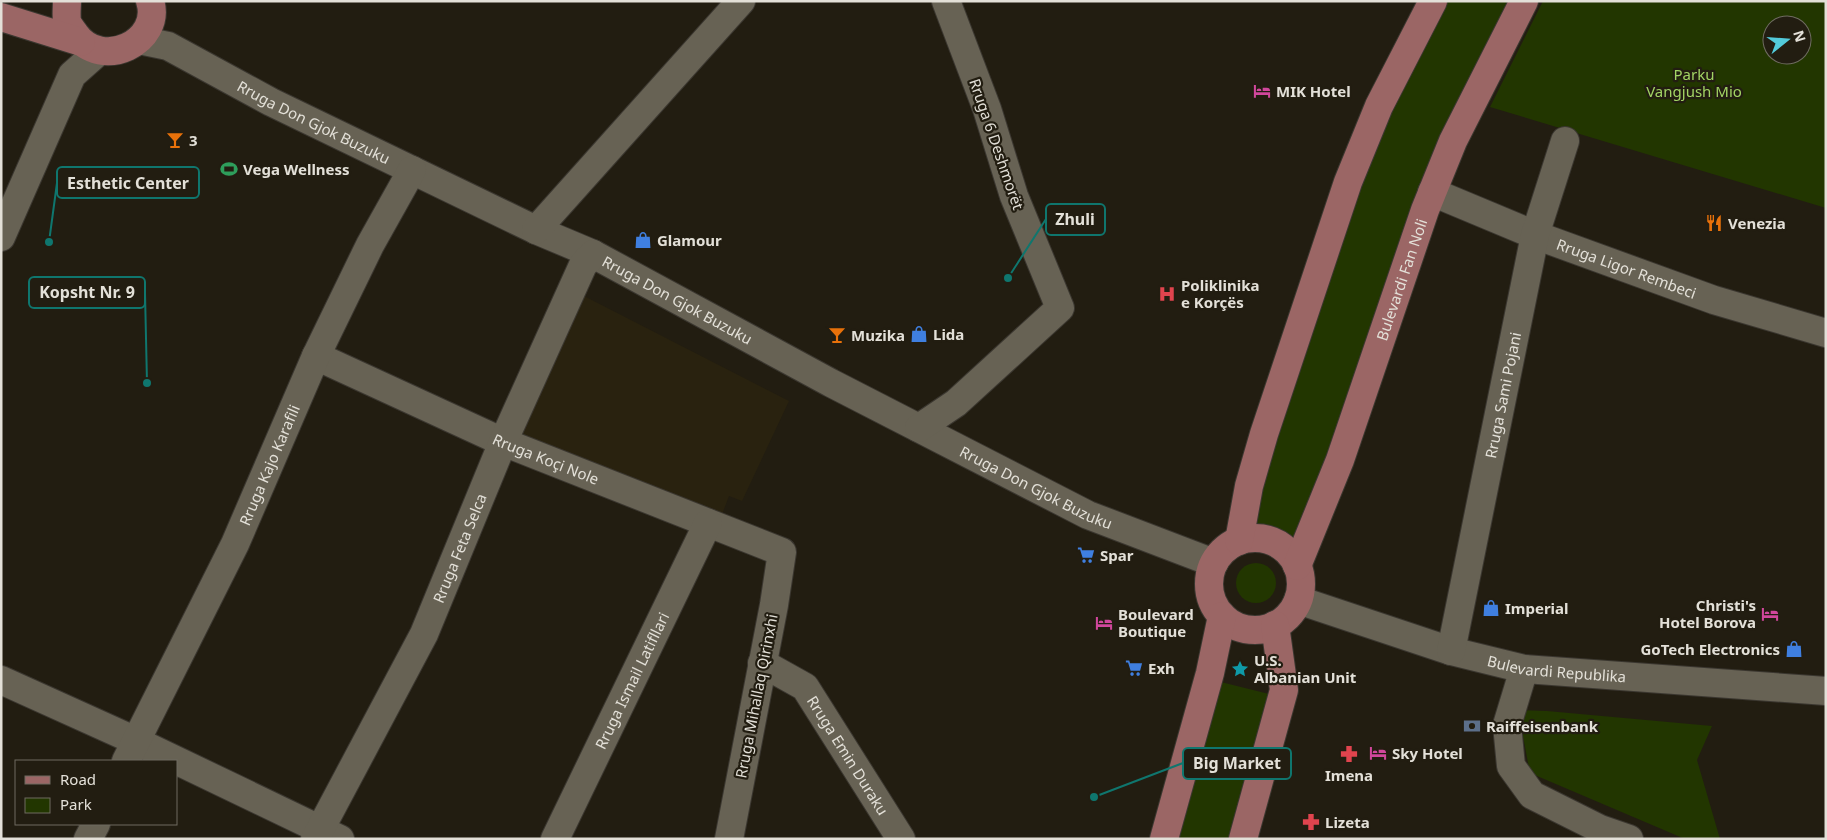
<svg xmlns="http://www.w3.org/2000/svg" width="1827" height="840" font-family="'Noto Sans',sans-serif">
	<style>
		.built { fill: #29220f }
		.green { fill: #223600; fill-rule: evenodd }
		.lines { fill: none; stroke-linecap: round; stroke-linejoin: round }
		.minor-casing { stroke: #3b3730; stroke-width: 30 }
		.major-casing { stroke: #3b3730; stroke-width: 30 }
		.minor { stroke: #676254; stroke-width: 28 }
		.major { stroke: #9b6665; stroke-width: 28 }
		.labels { text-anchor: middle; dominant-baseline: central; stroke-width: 4.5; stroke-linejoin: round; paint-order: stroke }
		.park-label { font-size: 15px; fill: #a2d364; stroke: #221d11 }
		.poi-label { font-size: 15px; font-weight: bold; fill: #e3e0d8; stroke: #221d11; text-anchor: start }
		.street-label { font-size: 15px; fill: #e3e0d8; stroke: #221d11 }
		.leader { fill: none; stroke: #0f766e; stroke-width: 2 }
		.callout-dot { fill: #0f766e; stroke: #221d11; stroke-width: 2 }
		.callout { fill: #221d11; stroke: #0f766e; stroke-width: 2 }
		.callout-label { font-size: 16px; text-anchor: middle; font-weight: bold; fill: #e3e0d8 }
	</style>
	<rect width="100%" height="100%" fill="#221d11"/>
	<!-- built -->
	<path class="built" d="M582,295l207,106 -47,100 -13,-5 -8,21 -199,-83z"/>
	<!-- green -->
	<g class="green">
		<path d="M1440,1h77l-220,550 -51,-17 104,-342z"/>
		<path d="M1543,1h283v207l-336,-101zM1772,25h30v30h-30z"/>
		<circle cx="1256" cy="583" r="20"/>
		<path d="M1217,681l56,14 -39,144h-61z"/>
		<path d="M1518,710l29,1 165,15 -15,34 23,79h-35l-155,-66z"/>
	</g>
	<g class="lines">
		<!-- minor casing -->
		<g class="minor-casing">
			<g id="minor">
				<path id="s1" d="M139,40l29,6 103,56 265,128 57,24 238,129 257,132 126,48"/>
				<path id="s2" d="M1432,192l103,43 179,65 112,33"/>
				<path d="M536,230l205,-229"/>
				<path d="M1,237l71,-162 27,-24"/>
				<path id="s3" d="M316,356l187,86 279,110 -8,53 -45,234"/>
				<path d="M919,428l37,-25 104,-95 -46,-112 -27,-87 -41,-108"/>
				<path id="s4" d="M1298,600l153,51 73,18 302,22"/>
				<path id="s5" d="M1451,651l84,-416 30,-94"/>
				<path id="s6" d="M762,663l43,24 96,152"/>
				<path d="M1524,669l-17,56 4,41 21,29 68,34 29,10"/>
				<path d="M1,680l135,61 204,98"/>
				<path id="s7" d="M126,761l109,-217 81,-188 54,-111 42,-75"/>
				<path d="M88,839l8,-15"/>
				<path id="s8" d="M315,839l109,-205 79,-192 80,-177 10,-11"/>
				<path id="s9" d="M555,839l153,-316"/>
			</g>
		</g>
		<!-- major casing -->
		<g class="major-casing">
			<g id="major">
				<path d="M67,1c0,6 -1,13 0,20 1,4 5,9 8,13 27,38 88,7 75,-33"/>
				<path d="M1,17l80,25"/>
				<circle cx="1255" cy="584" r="46"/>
				<path d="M1239,541l10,-55 15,-52 84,-252 31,-76 54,-105"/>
				<path id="s10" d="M1297,566l43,-106 85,-250 28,-69 71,-140"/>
				<path d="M1164,839l46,-166 12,-57"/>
				<path d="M1243,839l41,-149 -9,-65"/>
			</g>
		</g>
		<!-- minor -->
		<use href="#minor" class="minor"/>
		<!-- major -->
		<use href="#major" class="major"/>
	</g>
	<!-- icons -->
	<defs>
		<g id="hotel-bare" transform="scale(1.35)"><path d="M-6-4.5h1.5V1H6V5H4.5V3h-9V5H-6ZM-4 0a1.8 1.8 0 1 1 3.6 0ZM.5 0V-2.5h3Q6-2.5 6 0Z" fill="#d1479c" stroke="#221d11" stroke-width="2.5" paint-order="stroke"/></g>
		<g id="bar-bare" transform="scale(1.35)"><path d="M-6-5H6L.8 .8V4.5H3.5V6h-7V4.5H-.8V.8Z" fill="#e8710a" stroke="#221d11" stroke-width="2.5" paint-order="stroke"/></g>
		<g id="stadium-bare" transform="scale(1.35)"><path d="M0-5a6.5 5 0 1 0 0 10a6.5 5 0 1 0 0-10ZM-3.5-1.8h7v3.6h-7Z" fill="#2e9e5b" stroke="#221d11" stroke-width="2.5" paint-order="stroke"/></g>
		<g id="restaurant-bare" transform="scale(1.35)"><path d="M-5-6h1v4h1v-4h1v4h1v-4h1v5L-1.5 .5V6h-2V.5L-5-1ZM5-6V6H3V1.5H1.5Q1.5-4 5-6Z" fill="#e8710a" stroke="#221d11" stroke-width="2.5" paint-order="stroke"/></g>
		<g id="shop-bare" transform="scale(1.35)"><path d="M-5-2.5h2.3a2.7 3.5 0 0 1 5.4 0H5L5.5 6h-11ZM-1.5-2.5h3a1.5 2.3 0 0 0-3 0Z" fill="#3f7fe0" stroke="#221d11" stroke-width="2.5" paint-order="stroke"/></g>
		<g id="hospital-bare" transform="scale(1.35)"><path d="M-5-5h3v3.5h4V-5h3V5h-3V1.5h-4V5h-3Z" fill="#e0444e" stroke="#221d11" stroke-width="2.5" paint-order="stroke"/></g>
		<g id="supermarket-bare" transform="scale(1.35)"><path d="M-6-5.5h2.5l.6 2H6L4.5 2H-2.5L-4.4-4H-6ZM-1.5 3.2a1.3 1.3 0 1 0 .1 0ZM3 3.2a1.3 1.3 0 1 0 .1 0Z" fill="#3f7fe0" stroke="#221d11" stroke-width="2.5" paint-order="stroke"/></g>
		<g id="sight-bare" transform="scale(1.35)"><path d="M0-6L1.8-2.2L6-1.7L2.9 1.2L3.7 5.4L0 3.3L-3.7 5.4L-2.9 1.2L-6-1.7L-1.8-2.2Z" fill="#0f9aa8" stroke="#221d11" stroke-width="2.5" paint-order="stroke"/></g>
		<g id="bank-bare" transform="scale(1.35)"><path d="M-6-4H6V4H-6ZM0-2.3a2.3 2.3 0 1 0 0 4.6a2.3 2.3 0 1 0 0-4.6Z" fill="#5c6f8a" stroke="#221d11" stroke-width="2.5" paint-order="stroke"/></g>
		<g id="pharmacy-bare" transform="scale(1.35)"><path d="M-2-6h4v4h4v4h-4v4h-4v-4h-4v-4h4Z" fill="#e0444e" stroke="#221d11" stroke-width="2.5" paint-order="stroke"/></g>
	</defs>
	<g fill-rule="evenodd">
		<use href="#hotel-bare" x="1262" y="91"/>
		<use href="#bar-bare" x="175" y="140"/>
		<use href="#stadium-bare" x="229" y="169"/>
		<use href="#restaurant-bare" x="1714" y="223"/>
		<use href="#shop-bare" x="643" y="240"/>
		<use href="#hospital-bare" x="1167" y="294"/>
		<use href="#shop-bare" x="919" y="334"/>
		<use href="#bar-bare" x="837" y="335"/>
		<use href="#supermarket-bare" x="1086" y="555"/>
		<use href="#shop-bare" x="1491" y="608"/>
		<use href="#hotel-bare" x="1770" y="614"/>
		<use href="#hotel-bare" x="1104" y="623"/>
		<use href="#shop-bare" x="1794" y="649"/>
		<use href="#supermarket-bare" x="1134" y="668"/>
		<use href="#sight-bare" x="1240" y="669"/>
		<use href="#bank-bare" x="1472" y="726"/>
		<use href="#hotel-bare" x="1378" y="753"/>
		<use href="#pharmacy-bare" x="1349" y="754"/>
		<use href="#pharmacy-bare" x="1311" y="822"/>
	</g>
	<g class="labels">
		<!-- park labels -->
		<g class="park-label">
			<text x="1694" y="74">Parku<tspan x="1694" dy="17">Vangjush Mio</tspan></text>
		</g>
		<!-- poi labels -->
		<g class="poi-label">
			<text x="1276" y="91">MIK Hotel</text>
			<text x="189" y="140">3</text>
			<text x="243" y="169">Vega Wellness</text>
			<text x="1728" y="223">Venezia</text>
			<text x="657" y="240">Glamour</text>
			<text x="1181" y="285">Poliklinika<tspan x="1181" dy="17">e Korçës</tspan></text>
			<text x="933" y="334">Lida</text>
			<text x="851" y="335">Muzika</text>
			<text x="1100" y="555">Spar</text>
			<text x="1756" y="605" text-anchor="end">Christi's<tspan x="1756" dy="17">Hotel Borova</tspan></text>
			<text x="1505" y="608">Imperial</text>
			<text x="1118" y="614">Boulevard<tspan x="1118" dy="17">Boutique</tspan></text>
			<text x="1780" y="649" text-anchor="end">GoTech Electronics</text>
			<text x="1254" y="660">U.S.<tspan x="1254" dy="17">Albanian Unit</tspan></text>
			<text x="1148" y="668">Exh</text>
			<text x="1486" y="726">Raiffeisenbank</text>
			<text x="1392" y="753">Sky Hotel</text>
			<text x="1349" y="775" text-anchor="middle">Imena</text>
			<text x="1325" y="822">Lizeta</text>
		</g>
		<!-- street labels -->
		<g class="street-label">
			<text stroke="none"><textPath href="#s1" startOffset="194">Rruga Don Gjok Buzuku</textPath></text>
			<text transform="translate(997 144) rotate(71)">Rruga 6 Deshmorët</text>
			<text stroke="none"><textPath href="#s2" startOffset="209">Rruga Ligor Rembeci</textPath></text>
			<text stroke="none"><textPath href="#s10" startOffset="305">Bulevardi Fan Noli</textPath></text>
			<text stroke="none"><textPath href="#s1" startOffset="599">Rruga Don Gjok Buzuku</textPath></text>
			<text stroke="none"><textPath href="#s5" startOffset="261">Rruga Sami Pojani</textPath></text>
			<text stroke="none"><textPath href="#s3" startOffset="252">Rruga Koçi Nole</textPath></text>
			<text stroke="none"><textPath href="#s7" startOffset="329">Rruga Kajo Karafili</textPath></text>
			<text stroke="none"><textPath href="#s1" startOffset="1004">Rruga Don Gjok Buzuku</textPath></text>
			<text stroke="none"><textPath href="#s8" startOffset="325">Rruga Feta Selca</textPath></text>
			<text stroke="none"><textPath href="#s4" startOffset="269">Bulevardi Republika</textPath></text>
			<text stroke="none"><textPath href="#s9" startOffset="176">Rruga Ismail Latifllari</textPath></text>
			<text transform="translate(756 696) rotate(-79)">Rruga Mihallaq Qirinxhi</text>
			<text stroke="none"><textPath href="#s6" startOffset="130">Rruga Emin Duraku</textPath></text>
		</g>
	</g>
	<!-- callouts -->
	<path class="leader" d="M49 242L57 183M1008 278L1046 219M147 383L145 293M1094 797L1183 763"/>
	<g class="callout-dot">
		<circle cx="49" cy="242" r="5"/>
		<circle cx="1008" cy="278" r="5"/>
		<circle cx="147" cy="383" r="5"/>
		<circle cx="1094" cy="797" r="5"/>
	</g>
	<g class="callout">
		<rect x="57" y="167" width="142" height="31" rx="5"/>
		<rect x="1046" y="204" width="59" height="31" rx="5"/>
		<rect x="29" y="277" width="116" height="31" rx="5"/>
		<rect x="1183" y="748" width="108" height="31" rx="5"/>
	</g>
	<g class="callout-label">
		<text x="128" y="189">Esthetic Center</text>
		<text x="1075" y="225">Zhuli</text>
		<text x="87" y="298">Kopsht Nr. 9</text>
		<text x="1237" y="769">Big Market</text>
	</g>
	<!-- border -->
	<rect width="1827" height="840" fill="none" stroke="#e3e0d8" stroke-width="5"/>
	<!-- legend -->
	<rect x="15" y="760" width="162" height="65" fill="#221d11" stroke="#6f6b61"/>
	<rect x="25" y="776" width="25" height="8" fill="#9b6665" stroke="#6f6b61"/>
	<text x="60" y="785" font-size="15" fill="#e3e0d8">Road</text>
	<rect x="25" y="798" width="25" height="15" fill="#223600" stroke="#6f6b61"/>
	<text x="60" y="810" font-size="15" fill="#e3e0d8">Park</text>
	<!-- north arrow -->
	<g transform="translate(1787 40) rotate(73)"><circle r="24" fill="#221d11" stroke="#6f6b61"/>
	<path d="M0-4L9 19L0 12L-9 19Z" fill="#53cbdb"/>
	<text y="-8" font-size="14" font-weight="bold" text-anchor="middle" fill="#e3e0d8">N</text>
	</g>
</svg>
